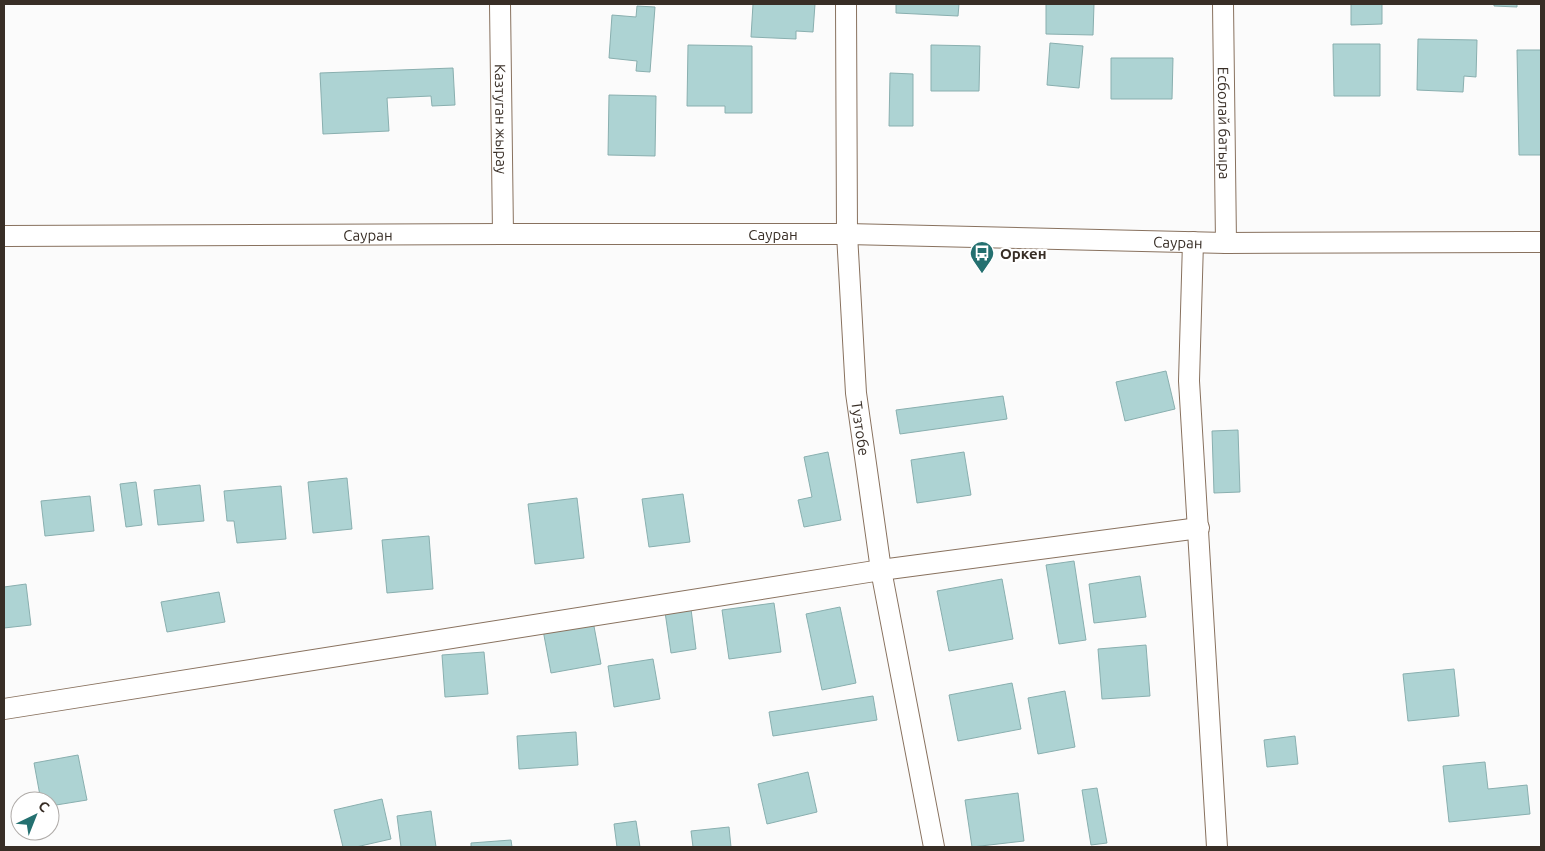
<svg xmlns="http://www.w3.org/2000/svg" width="1545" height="851" font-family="Ubuntu,sans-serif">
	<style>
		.building { fill: #add3d3; stroke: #89afaf }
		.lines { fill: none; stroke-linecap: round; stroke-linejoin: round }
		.minor-casing { stroke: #88715e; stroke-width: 22 }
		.minor { stroke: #fff; stroke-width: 20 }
		.labels { text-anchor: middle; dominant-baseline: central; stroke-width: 4.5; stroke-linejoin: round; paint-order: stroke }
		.street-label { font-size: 15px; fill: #382e26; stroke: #fff }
		.poi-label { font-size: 15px; font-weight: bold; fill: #382e26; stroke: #fff; text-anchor: start }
	</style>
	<rect width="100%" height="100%" fill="#fbfbfb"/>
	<!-- building -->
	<g class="building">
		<path d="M753,4h62l-2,28 -17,-1v8l-45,-2z"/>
		<path d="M896,4h63l-1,12 -62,-3z"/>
		<path d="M1046,4h48l-1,31 -47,-1z"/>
		<path d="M1351,4h31v20l-31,1z"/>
		<path d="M1494,4h23v3l-23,-1z"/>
		<path d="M637,6l18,1 -5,65 -14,-1 1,-10 -28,-3 3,-43 24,2z"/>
		<path d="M1418,39l59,1 -1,37 -12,-1 -1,16 -46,-2z"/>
		<path d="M1050,43l33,3 -4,42 -32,-3z"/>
		<path d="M1333,44h47v52h-46z"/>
		<path d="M688,45l64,1v67h-27v-7h-38z"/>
		<path d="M931,45l49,1 -1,45h-48z"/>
		<path d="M1517,50h24v105h-22z"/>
		<path d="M1111,58h62l-1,41h-61z"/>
		<path d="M453,68l2,37 -23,1 -1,-10 -44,2 2,33 -66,3 -3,-61z"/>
		<path d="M890,73l23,1v52h-24z"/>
		<path d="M609,95l47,1 -1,60 -47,-1z"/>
		<path d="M1166,371l9,38 -50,12 -9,-39z"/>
		<path d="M1003,396l4,23 -107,15 -4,-24z"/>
		<path d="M1238,430l2,62 -26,1 -2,-62z"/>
		<path d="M828,452l13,68 -37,7 -6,-27 14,-3 -8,-40z"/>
		<path d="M964,452l7,43 -54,8 -6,-43z"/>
		<path d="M347,478l5,51 -39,4 -5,-51z"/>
		<path d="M136,482l6,43 -16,2 -6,-43z"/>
		<path d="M200,485l4,36 -46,4 -4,-35z"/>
		<path d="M281,486l5,53 -49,4 -3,-22h-7l-3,-30z"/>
		<path d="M683,494l7,48 -41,5 -7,-48z"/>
		<path d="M90,496l4,35 -49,5 -4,-35z"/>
		<path d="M577,498l7,60 -49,6 -7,-60z"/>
		<path d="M429,536l4,53 -46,4 -5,-53z"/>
		<path d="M1074,561l12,79 -27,4 -13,-79z"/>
		<path d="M1140,576l6,41 -52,6 -5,-39z"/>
		<path d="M1002,579l11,60 -64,12 -12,-60z"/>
		<path d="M26,584l5,41 -27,3v-41z"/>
		<path d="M219,592l6,30 -58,10 -6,-30z"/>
		<path d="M774,603l7,49 -52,7 -7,-49z"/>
		<path d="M840,607l16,76 -34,7 -16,-76z"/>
		<path d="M691,609l5,40 -25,4 -6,-41z"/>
		<path d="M593,621l8,43 -50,9 -8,-43z"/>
		<path d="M1146,645l4,51 -48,3 -4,-50z"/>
		<path d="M484,652l4,42 -43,3 -3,-42z"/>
		<path d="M653,659l7,40 -46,8 -6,-41z"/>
		<path d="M1454,669l5,47 -51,5 -5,-47z"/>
		<path d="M1012,683l9,46 -63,12 -9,-46z"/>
		<path d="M1065,691l10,56 -37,7 -10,-56z"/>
		<path d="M873,696l4,24 -104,16 -4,-24z"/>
		<path d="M576,732l2,33 -59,4 -2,-33z"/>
		<path d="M1295,736l3,28 -31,3 -3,-27z"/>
		<path d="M78,755l9,45 -37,6v-5h-9l-7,-38z"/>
		<path d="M1485,762l3,27 39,-4 3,29 -81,8 -6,-56z"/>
		<path d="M808,772l9,40 -50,12 -9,-40z"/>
		<path d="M1097,788l10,55 -16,2 -9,-55z"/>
		<path d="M1018,793l6,48 -52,6 -7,-47z"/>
		<path d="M382,799l9,40 -35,8h-13l-9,-37z"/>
		<path d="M431,811l5,36h-35l-4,-31z"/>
		<path d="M636,821l4,26h-23l-3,-23z"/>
		<path d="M729,827l2,20h-38l-2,-16z"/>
		<path d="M511,840l1,7h-41v-4z"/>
	</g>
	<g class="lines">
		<!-- minor casing -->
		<g class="minor-casing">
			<g id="minor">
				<path id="s1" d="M500,4l3,230"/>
				<path id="s2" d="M846,4l1,230 9,159 25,177 53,277"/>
				<path id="s3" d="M1223,4l3,239"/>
				<path id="s4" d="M4,236l499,-2h344l379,9 315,-1"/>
				<path d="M1193,242l-4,139 28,466"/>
				<path d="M4,709l877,-139 318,-42"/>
			</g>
		</g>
		<!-- minor -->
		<use href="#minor" class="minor"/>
	</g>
	<!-- icons -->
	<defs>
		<g id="bus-pin" transform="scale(1.25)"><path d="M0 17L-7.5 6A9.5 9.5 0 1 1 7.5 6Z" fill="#247070" stroke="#fff"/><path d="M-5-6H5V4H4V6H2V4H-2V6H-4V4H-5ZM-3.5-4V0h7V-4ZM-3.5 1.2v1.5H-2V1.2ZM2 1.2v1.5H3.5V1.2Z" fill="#fff"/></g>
	</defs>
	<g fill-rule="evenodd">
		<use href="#bus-pin" x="982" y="253"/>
	</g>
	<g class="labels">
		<!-- street labels -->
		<g class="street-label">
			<text stroke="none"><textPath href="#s1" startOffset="115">Казтуган жырау</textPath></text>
			<text stroke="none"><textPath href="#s3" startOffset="119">Есболай батыра</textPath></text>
			<text stroke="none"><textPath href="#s4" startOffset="364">Сауран</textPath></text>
			<text stroke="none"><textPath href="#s4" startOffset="769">Сауран</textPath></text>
			<text stroke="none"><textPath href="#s4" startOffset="1174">Сауран</textPath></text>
			<text stroke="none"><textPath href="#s2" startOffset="425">Тузтобе</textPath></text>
		</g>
		<!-- poi labels -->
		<g class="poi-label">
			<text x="1000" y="253">Оркен</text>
		</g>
	</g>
	<!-- border -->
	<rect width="1545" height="851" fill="none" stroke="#382e26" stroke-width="10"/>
	<!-- north arrow -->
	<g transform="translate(35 816) rotate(43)"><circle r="24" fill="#ffffff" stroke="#afaba8"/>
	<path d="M0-4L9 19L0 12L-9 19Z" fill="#247070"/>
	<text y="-8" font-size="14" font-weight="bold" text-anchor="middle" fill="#382e26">С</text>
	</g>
</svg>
